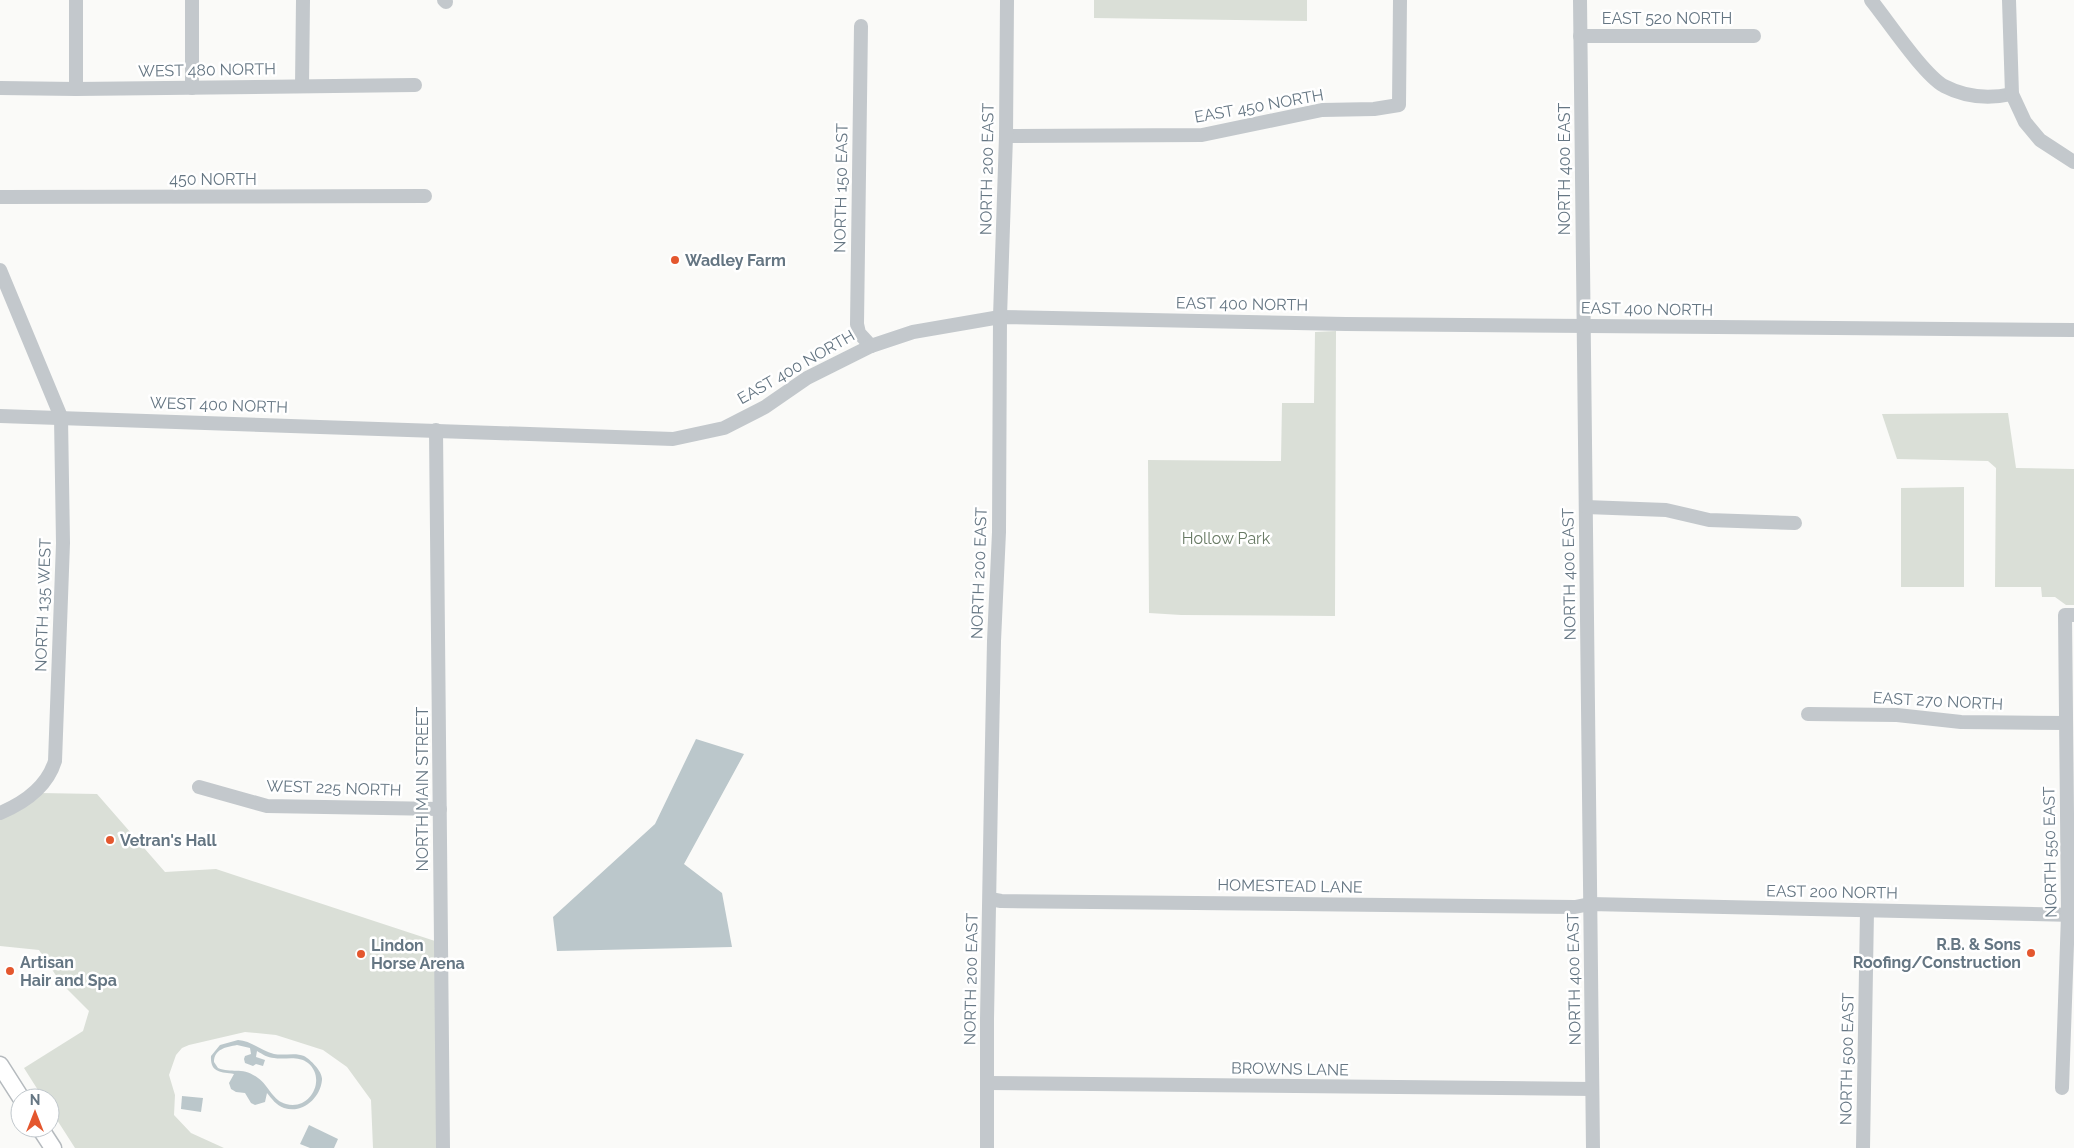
<svg xmlns="http://www.w3.org/2000/svg" width="2074" height="1148" font-family="Raleway,sans-serif">
	<style>
		.green { fill: #dadfd7 }
		.water { fill: #bbc7cb; fill-rule: evenodd }
		.lines { fill: none; stroke-linecap: round; stroke-linejoin: round }
		.major-casing { stroke: #b5babe; stroke-width: 19 }
		.minor { stroke: #c3c8cc; stroke-width: 14 }
		.major { stroke: #fff; stroke-width: 16 }
		.poi-dot { fill: #e4572e; stroke: #fff; stroke-width: 2 }
		.labels { text-anchor: middle; dominant-baseline: central; stroke-width: 5; stroke-linejoin: round; paint-order: stroke }
		.street-label { font-size: 16px; fill: #657683; stroke: #fff }
		.poi-label { font-size: 16px; font-weight: bold; fill: #657683; stroke: #fff; text-anchor: start }
		.park-label { font-size: 16px; fill: #687a64; stroke: #fff }
	</style>
	<rect width="100%" height="100%" fill="#fafaf8"/>
	<!-- green -->
	<g class="green">
		<path d="M1094,0h213v21l-213,-3z"/>
		<path d="M1336,331l-1,285 -154,-1 -32,-2 -1,-153 133,1 1,-58h32l1,-71z"/>
		<path d="M2008,413l8,55 58,1v136h-8l-11,-8h-13l-1,-10h-46l1,-119 -8,-7 -91,-2 -15,-45z"/>
		<path d="M1964,487v100h-63v-99z"/>
		<path d="M40,793l57,1 68,78 51,-3 225,74 2,205h-70l-2,-48 -24,-33 -24,-17 -47,-15 -31,-3 -56,13 -7,3 -6,7 -7,20 6,20 -1,20 17,18 33,15h-149l-25,-39v-11h-7l-19,-30 59,-37 6,-20 -28,-28 -22,-33 -39,-4v-127z"/>
	</g>
	<!-- water -->
	<g class="water">
		<path d="M696,739l48,15 -60,110 38,29 10,54 -175,4 -4,-34 102,-93z"/>
		<path d="M238,1040c14,1 23,11 36,14 10,2 21,-2 30,2 7,4 19,16 18,24 -2,19 -20,34 -38,28 -8,-3 -12,-9 -17,-15l-2,9 -10,3 -4,-2 -6,-10 -9,-1 -5,-3 -2,-6 5,-9c-13,-2 -24,-1 -23,-18l9,-11zM237,1045l13,3 1,6 -6,2 -1,3 1,4 8,3 3,-2 7,2 2,-6 -9,-3 1,-6c5,3 11,7 17,7 11,2 24,-3 34,5 19,16 2,48 -22,41 -13,-3 -17,-18 -28,-26 -16,-12 -26,-4 -40,-10l-4,-6c0,-13 12,-15 23,-17z"/>
		<path d="M182,1096l21,2 -2,14 -20,-3z"/>
		<path d="M309,1125l29,14 -4,9h-24l-10,-4z"/>
	</g>
	<g class="lines">
		<!-- major casing -->
		<g class="major-casing">
			<g id="major">
				<path d="M0,1065l21,33"/>
				<path d="M40,1128l13,20"/>
			</g>
		</g>
		<!-- minor -->
		<g class="minor">
			<path d="M192,0v88"/>
			<path d="M444,0l2,2"/>
			<path d="M1580,0l13,1148"/>
			<path d="M1871,0c17,21 52,74 73,86 21,11 45,13 68,8"/>
			<path d="M2009,0l3,94 13,28 15,18 34,22"/>
			<path d="M861,26l-4,298 2,9 12,13"/>
			<path d="M1580,36h174"/>
			<path d="M302,86l1,-86"/>
			<path d="M0,88l76,1 339,-4"/>
			<path d="M76,89v-89"/>
			<path d="M1006,136l196,-1 120,-25 52,-1 25,-4 1,-105"/>
			<path d="M0,197l425,-1"/>
			<path d="M0,270l61,147 2,126 -8,218c-8,26 -31,42 -55,52"/>
			<path d="M0,416l673,23 51,-11 41,-21 42,-29 64,-32 42,-14 87,-15 346,7 728,6"/>
			<path d="M436,430l7,718"/>
			<path d="M1586,507l80,3 43,10 86,3"/>
			<path d="M1808,714l89,1 64,7 105,1"/>
			<path d="M199,787l68,19 173,3"/>
			<path d="M990,899l11,2 574,6 15,-3 484,11"/>
			<path d="M988,1083l604,6"/>
			<path d="M2062,1088l6,-173 -3,-300h9"/>
			<path d="M987,1148v-129l4,-225 3,-153 5,-109 1,-215 6,-181 1,-136"/>
			<path d="M1863,1148l4,-237"/>
		</g>
		<!-- major -->
		<use href="#major" class="major"/>
	</g>
	<!-- markers -->
	<g class="poi-dot">
		<circle cx="675" cy="260" r="5"/>
		<circle cx="110" cy="840" r="5"/>
		<circle cx="2031" cy="953" r="5"/>
		<circle cx="361" cy="954" r="5"/>
		<circle cx="10" cy="971" r="5"/>
	</g>
	<g class="labels">
		<!-- street labels -->
		<g class="street-label">
			<text x="1667" y="18">EAST 520 NORTH</text>
			<text transform="translate(207 70) rotate(-1)">WEST 480 NORTH</text>
			<text transform="translate(1259 106) rotate(-10)">EAST 450 NORTH</text>
			<text transform="translate(987 169) rotate(-89)">NORTH 200 EAST</text>
			<text transform="translate(1564 169) rotate(-90)">NORTH 400 EAST</text>
			<text x="213" y="179">450 NORTH</text>
			<text transform="translate(841 188) rotate(-89)">NORTH 150 EAST</text>
			<text transform="translate(1242 304) rotate(1)">EAST 400 NORTH</text>
			<text transform="translate(1647 309) rotate(1)">EAST 400 NORTH</text>
			<text transform="translate(796 367) rotate(-30)">EAST 400 NORTH</text>
			<text transform="translate(219 405) rotate(2)">WEST 400 NORTH</text>
			<text transform="translate(979 573) rotate(-88)">NORTH 200 EAST</text>
			<text transform="translate(1569 574) rotate(-91)">NORTH 400 EAST</text>
			<text transform="translate(43 605) rotate(-88)">NORTH 135 WEST</text>
			<text transform="translate(1938 701) rotate(3)">EAST 270 NORTH</text>
			<text transform="translate(334 788) rotate(2)">WEST 225 NORTH</text>
			<text transform="translate(422 789) rotate(-90)">NORTH MAIN STREET</text>
			<text transform="translate(2050 852) rotate(-91)">NORTH 550 EAST</text>
			<text transform="translate(1290 886) rotate(1)">HOMESTEAD LANE</text>
			<text transform="translate(1832 892) rotate(1)">EAST 200 NORTH</text>
			<text transform="translate(971 979) rotate(-89)">NORTH 200 EAST</text>
			<text transform="translate(1574 979) rotate(-91)">NORTH 400 EAST</text>
			<text transform="translate(1847 1059) rotate(-89)">NORTH 500 EAST</text>
			<text transform="translate(1290 1069) rotate(1)">BROWNS LANE</text>
		</g>
		<!-- poi labels -->
		<g class="poi-label">
			<text x="685" y="260">Wadley Farm</text>
			<text x="120" y="840">Vetran's Hall</text>
			<text x="2021" y="944" text-anchor="end">R.B. &amp; Sons<tspan x="2021" dy="18">Roofing/Construction</tspan></text>
			<text x="371" y="945">Lindon<tspan x="371" dy="18">Horse Arena</tspan></text>
			<text x="20" y="962">Artisan<tspan x="20" dy="18">Hair and Spa</tspan></text>
		</g>
		<!-- park labels -->
		<g class="park-label">
			<text x="1226" y="538">Hollow Park</text>
		</g>
	</g>
	<!-- north arrow -->
	<g transform="translate(35 1113)"><circle r="24" fill="#ffffff" stroke="#c1c8cd"/>
	<path d="M0-4L9 19L0 12L-9 19Z" fill="#e4572e"/>
	<text y="-8" font-size="14" font-weight="bold" text-anchor="middle" fill="#657683">N</text>
	</g>
</svg>
